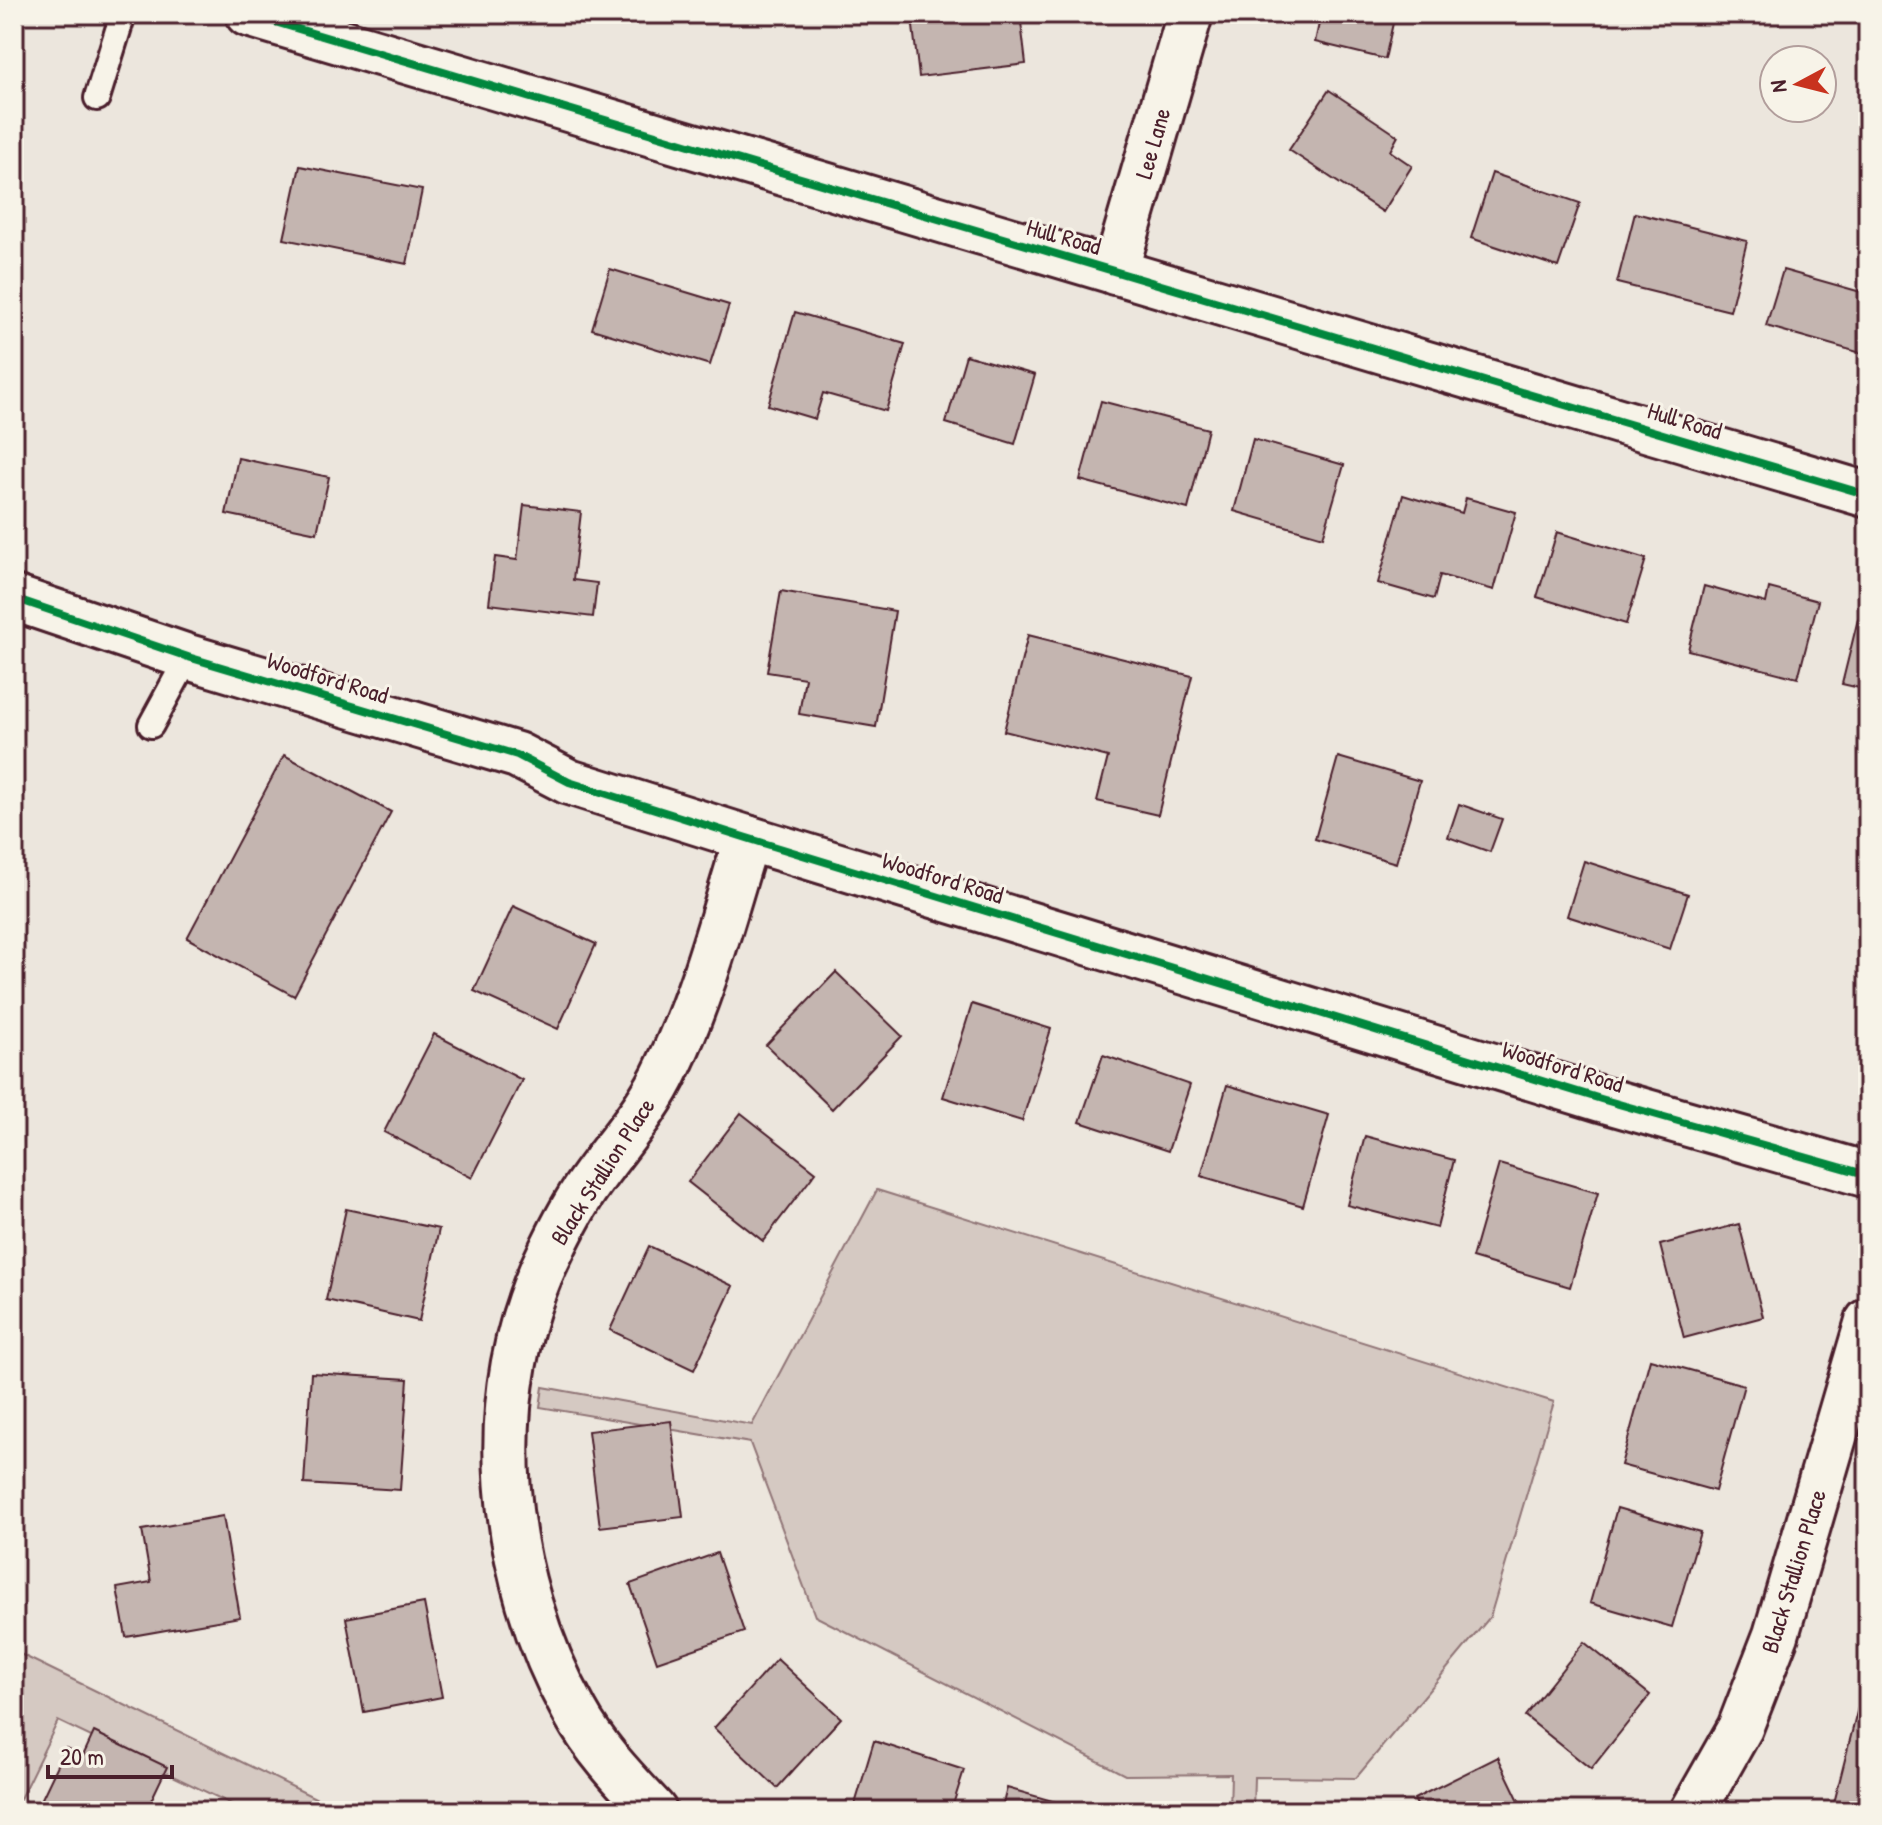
<svg xmlns="http://www.w3.org/2000/svg" width="1882" height="1825" font-family="'Patrick Hand',sans-serif">
	<style>
		.green { fill: #d5c9c2; stroke: #907476; stroke-width: 2 }
		.building { fill: #c4b5b0; stroke: #4a1f2b; stroke-width: 2 }
		.lines { fill: none; stroke-linecap: round; stroke-linejoin: round }
		.lane-casing { stroke: #4a1f2b; stroke-width: 30 }
		.street-casing { stroke: #4a1f2b; stroke-width: 50 }
		.secondary-casing { stroke: #4a1f2b; stroke-width: 50 }
		.lane { stroke: #f7f3e8; stroke-width: 24 }
		.street { stroke: #f7f3e8; stroke-width: 44 }
		.secondary { stroke: #f7f3e8; stroke-width: 44 }
		.cycleway-casing { stroke: #f7f3e8; stroke-width: 13 }
		.cycleway { stroke: #00873e; stroke-width: 8 }
		.labels { text-anchor: middle; dominant-baseline: central; stroke-width: 6; stroke-linejoin: round; paint-order: stroke }
		.street-label { font-size: 24px; fill: #4a1f2b; stroke: #f7f3e8 }
	</style>
	<rect width="100%" height="100%" fill="#ece6dd"/>
	<filter id="ink" filterUnits="userSpaceOnUse"><feTurbulence type="fractalNoise" baseFrequency=".0125" numOctaves="2"/><feDisplacementMap in="SourceGraphic" scale="16" xChannelSelector="R" yChannelSelector="G"/><feConvolveMatrix kernelMatrix="1 2 1 2 8 2 1 2 1" color-interpolation-filters="sRGB"/></filter>
	<g filter="url(#ink)">
		<!-- green -->
		<g class="green">
			<path d="M877,1190l677,212 -64,215 -134,161 -102,-1 -1,34h-23l1,-37 -106,1 -310,-159 -65,-173 -210,-36 3,-20 209,38z"/>
			<path d="M14,1651l328,160h-96l-188,-90 -44,90z"/>
		</g>
		<!-- building -->
		<g class="building">
			<path d="M943,14h77l6,50 -107,13 -7,-59z"/>
			<path d="M1321,14h74l-10,45 -70,-17z"/>
			<path d="M1329,90l69,46 -8,15 22,15 -29,46 -94,-62z"/>
			<path d="M300,166l122,24 -15,74 -123,-25z"/>
			<path d="M1492,173l88,30 -22,64 -87,-29z"/>
			<path d="M1635,213l112,28 -17,70 -113,-28z"/>
			<path d="M610,269l119,36 -19,60 -118,-36z"/>
			<path d="M1783,270l85,24v61l-102,-29z"/>
			<path d="M795,312l110,32 -19,67 -63,-18 -8,26 -47,-14z"/>
			<path d="M966,355l69,20 -20,69 -69,-21z"/>
			<path d="M1101,401l107,28 -20,80 -108,-29z"/>
			<path d="M1253,439l91,26 -21,72 -89,-26z"/>
			<path d="M238,458l91,19 -12,56 -91,-19z"/>
			<path d="M1403,495l59,18 4,-15 50,14 -22,78 -54,-15 -6,24 -56,-16z"/>
			<path d="M524,505l57,7 -8,68 24,3 -4,34 -104,-13 6,-47 22,3z"/>
			<path d="M1557,532l89,27 -20,65 -89,-27z"/>
			<path d="M1704,586l62,17 3,-15 49,13 -20,77 -110,-28z"/>
			<path d="M781,591l114,20 -19,116 -77,-13 6,-36 -38,-6z"/>
			<path d="M1858,619l10,3v68l-26,-6z"/>
			<path d="M1028,635l164,41 -34,139 -61,-14 11,-44 -104,-26z"/>
			<path d="M284,755l107,57 -97,184 -107,-58z"/>
			<path d="M1338,757l82,24 -24,82 -81,-24z"/>
			<path d="M1459,804l43,15 -12,33 -42,-15z"/>
			<path d="M1584,861l104,33 -18,55 -103,-33z"/>
			<path d="M513,906l83,38 -38,85 -84,-38z"/>
			<path d="M836,972l66,64 -70,73 -66,-64z"/>
			<path d="M972,1004l79,25 -29,92 -79,-24z"/>
			<path d="M434,1034l88,46 -50,98 -88,-46z"/>
			<path d="M1103,1055l87,30 -22,66 -88,-29z"/>
			<path d="M1227,1085l102,30 -26,91 -102,-30z"/>
			<path d="M741,1113l75,59 -53,69 -75,-59z"/>
			<path d="M1365,1136l89,24 -17,68 -90,-23z"/>
			<path d="M1499,1164l99,29 -28,94 -98,-29z"/>
			<path d="M346,1209l93,20 -20,92 -93,-21z"/>
			<path d="M1739,1224l24,93 -79,21 -24,-93z"/>
			<path d="M649,1246l84,40 -39,84 -84,-40z"/>
			<path d="M1650,1359l94,26 -29,106 -94,-26z"/>
			<path d="M311,1373l97,6 -8,111 -96,-6z"/>
			<path d="M671,1421l12,96 -83,10 -12,-96z"/>
			<path d="M1617,1508l83,24 -28,95 -82,-24z"/>
			<path d="M223,1516l17,101 -114,20 -9,-49 34,-6 -9,-52z"/>
			<path d="M717,1553l27,79 -87,30 -27,-78z"/>
			<path d="M424,1603l18,94 -78,15 -18,-94z"/>
			<path d="M1584,1642l66,53 -59,74 -66,-53z"/>
			<path d="M777,1659l64,59 -64,70 -63,-60z"/>
			<path d="M1862,1692l6,1v118h-36z"/>
			<path d="M94,1732l73,35 -21,44h-110l30,-63 17,8z"/>
			<path d="M874,1741l90,29 -13,41h-98z"/>
			<path d="M1498,1757l26,54h-104l-6,-12z"/>
			<path d="M1007,1788l80,23h-86z"/>
		</g>
		<g class="lines">
			<!-- lane casing -->
			<g class="lane-casing">
				<g id="lane">
					<path d="M97,98l26,-84"/>
					<path d="M151,725l37,-68"/>
				</g>
			</g>
			<!-- street casing -->
			<g class="street-casing">
				<g id="street">
					<path d="M248,14l1620,481"/>
					<path d="M1115,272l75,-258"/>
					<path d="M654,1811c-29,-31 -59,-62 -79,-99 -76,-136 -96,-318 -24,-461 11,-23 24,-48 39,-69 26,-37 59,-73 78,-115 35,-73 55,-151 79,-229"/>
					<path d="M1693,1811l47,-83 36,-93 92,-314"/>
				</g>
			</g>
			<!-- secondary casing -->
			<g class="secondary-casing">
				<path id="secondary" d="M14,598l174,59 329,98 52,27 178,56 854,261 267,76"/>
			</g>
			<!-- lane -->
			<use href="#lane" class="lane"/>
			<!-- street -->
			<use href="#street" class="street"/>
			<!-- secondary -->
			<use href="#secondary" class="secondary"/>
			<!-- cycleway casing -->
			<g class="cycleway-casing">
				<g id="cycleway">
					<path d="M248,14l1620,481"/>
					<path d="M14,598l174,59 329,98 52,27 178,56 854,261 267,76"/>
				</g>
			</g>
			<!-- cycleway -->
			<use href="#cycleway" class="cycleway"/>
		</g>
	</g>
	<g class="labels">
		<!-- street labels -->
		<g class="street-label">
			<text transform="translate(1152 143) rotate(-74)">Lee Lane</text>
			<text transform="translate(1064 236) rotate(16)">Hull Road</text>
			<text transform="translate(1685 420) rotate(17)">Hull Road</text>
			<text transform="translate(328 677) rotate(17)">Woodford Road</text>
			<text transform="translate(943 877) rotate(17)">Woodford Road</text>
			<text transform="translate(1563 1066) rotate(17)">Woodford Road</text>
			<text transform="translate(602 1171) rotate(-57)">Black Stallion Place</text>
			<text transform="translate(1793 1571) rotate(-73)">Black Stallion Place</text>
		</g>
	</g>
	<!-- margin -->
	<rect width="1882" height="1825" fill="none" stroke="#f7f3e8" stroke-width="48"/>
	<rect x="24" y="24" width="1834" height="1777" fill="none" stroke="#4a1f2b" stroke-width="3" filter="url(#ink)"/>
	<!-- north arrow -->
	<g transform="translate(1798 84) rotate(263)"><circle r="38" fill="#f7f3e8" stroke="#b29e9c" stroke-width="2"/>
	<path d="M0-6L14 30L0 20L-14 30Z" fill="#c8321e"/>
	<text y="-12" font-size="22" font-weight="bold" text-anchor="middle" fill="#4a1f2b">N</text>
	</g>
	<!-- scale -->
	<path d="M48 1765v12h124v-12" fill="none" stroke="#4a1f2b" stroke-width="4"/>
	<text x="60" y="1765" font-size="24" fill="#4a1f2b" stroke="#f7f3e8" stroke-width="6" paint-order="stroke">20 m</text>
</svg>
